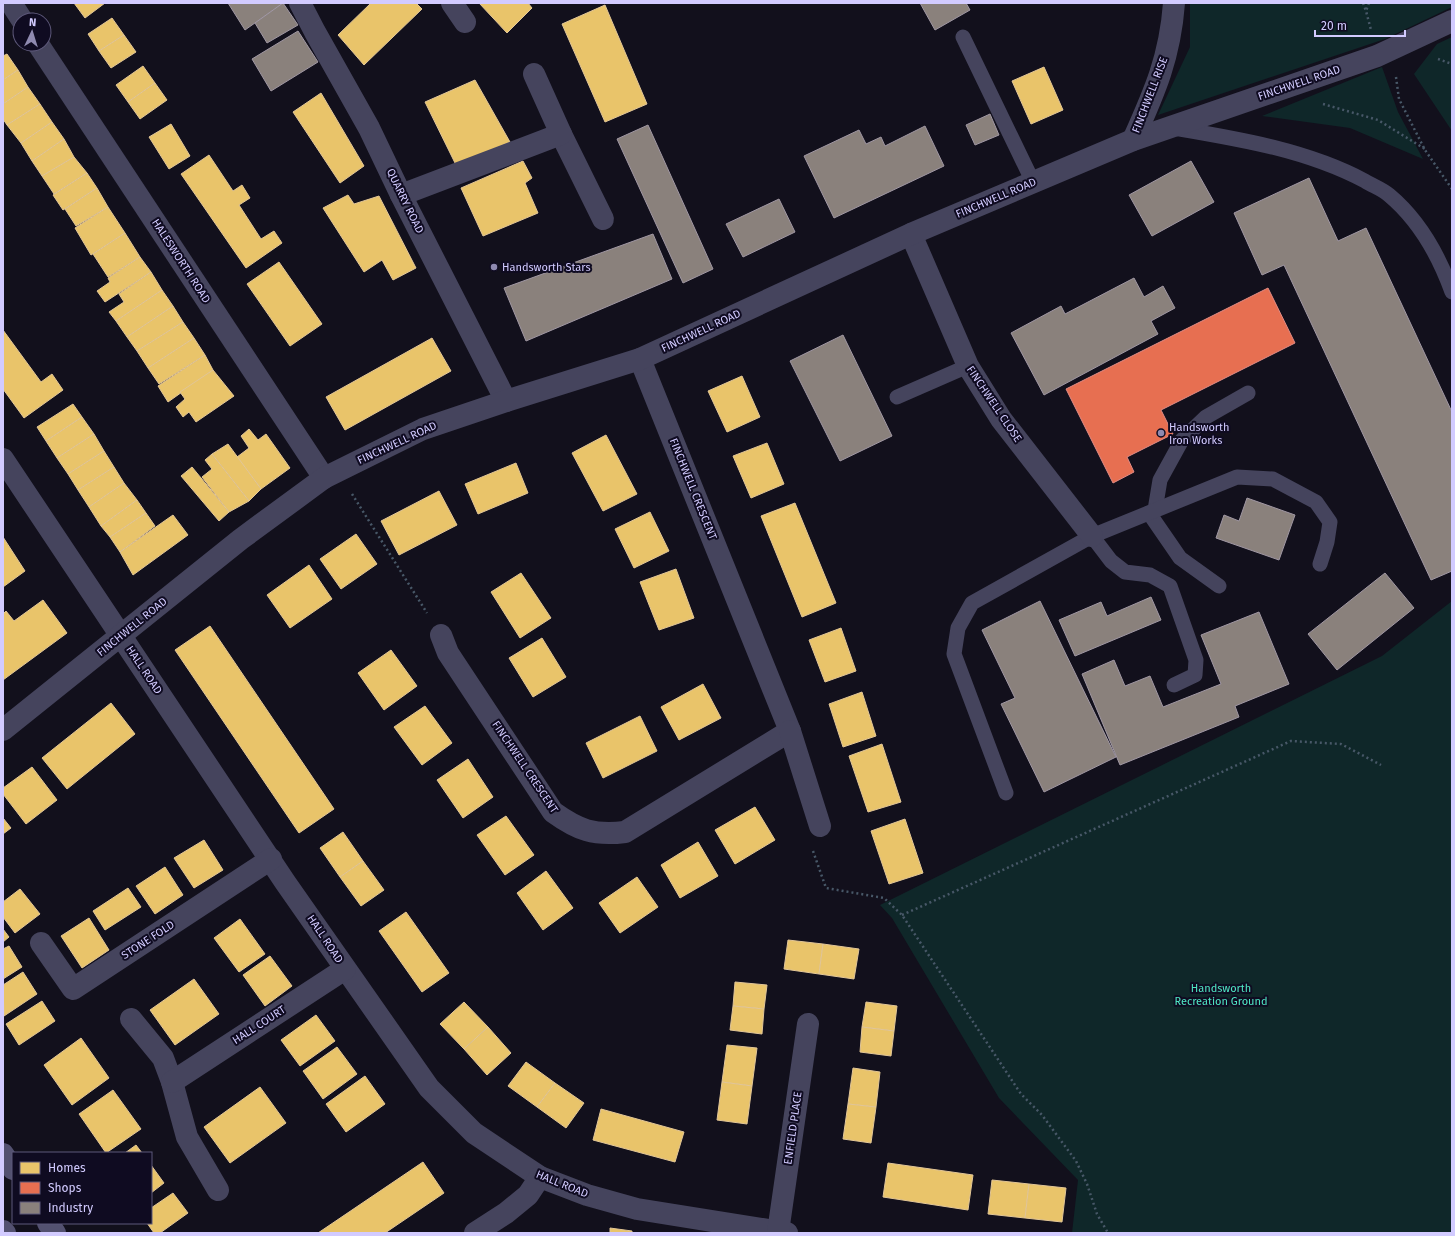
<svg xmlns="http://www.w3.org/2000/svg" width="1455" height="1236" font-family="'Fira Sans',sans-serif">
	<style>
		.green { fill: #0f2729 }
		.homes { fill: #e9c46a; stroke: #e2c697 }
		.shops { fill: #e76f51; stroke: #e18b85 }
		.industry { fill: #8a817c; stroke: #a097a3 }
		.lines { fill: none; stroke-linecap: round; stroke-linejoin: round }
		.path { stroke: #485868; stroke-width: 2.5; stroke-dasharray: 2 3; stroke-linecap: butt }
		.service { stroke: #45445d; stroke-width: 15 }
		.minor { stroke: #45445d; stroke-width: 22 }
		.secondary { stroke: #535170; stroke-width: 22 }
		.poi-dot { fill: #8f8ab0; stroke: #0f0b21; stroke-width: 1.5 }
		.labels { text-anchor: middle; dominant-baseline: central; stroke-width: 4; stroke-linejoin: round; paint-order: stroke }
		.street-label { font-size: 11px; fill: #d2cbff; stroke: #0f0b21 }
		.poi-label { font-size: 11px; fill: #d2cbff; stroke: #0f0b21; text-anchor: start }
		.park-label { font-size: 11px; fill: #4fe7c4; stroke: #0f0b21 }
	</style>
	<rect width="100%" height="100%" fill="#12101c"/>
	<!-- green -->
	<g class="green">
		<path d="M1190,3h262v4l-67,32 -227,76 32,-68z"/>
		<path d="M1452,37v94l-38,-57 23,-30z"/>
		<path d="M1382,67l16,45 25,47 -73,-31 -88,-12z"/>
		<path d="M1452,601v632h-380l6,-53 -79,-82 -107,-180 -12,-13 502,-249z"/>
	</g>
	<!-- homes -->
	<g class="homes">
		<path d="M74,3h31l-20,15z"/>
		<path d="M371,3h45l6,6 -58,56 -26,-30z"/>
		<path d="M479,3h49l4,5 -25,25z"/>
		<path d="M605,5l42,99 -42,18 -43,-98z"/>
		<path d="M112,18l12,17 -25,16 -11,-17z"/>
		<path d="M124,35l12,17 -25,16 -12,-17z"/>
		<path d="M7,54l11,16 -15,10v-24z"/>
		<path d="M143,66l12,17 -27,19 -12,-17z"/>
		<path d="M1044,67l19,43 -32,14 -19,-43z"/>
		<path d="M18,70l10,17 -25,17v-24z"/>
		<path d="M475,80l35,62 -54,23 -31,-63z"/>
		<path d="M155,83l12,17 -27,19 -12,-17z"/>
		<path d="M28,87l12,17 -33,21 -4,-6v-15z"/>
		<path d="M321,93l43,73 -24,17 -47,-71z"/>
		<path d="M40,104l12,18 -31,21 -14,-18z"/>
		<path d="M52,122l12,17 -32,22 -11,-18z"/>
		<path d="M171,124l19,32 -21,13 -20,-32z"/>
		<path d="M64,139l10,18 -32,19 -10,-15z"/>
		<path d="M209,155l24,36 9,-6 8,13 -11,7 22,34 13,-8 8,12 -36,25 -65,-94z"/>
		<path d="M74,157l13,16 -33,21 -12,-18z"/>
		<path d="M523,161l9,17 -7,5 13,30 -55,23 -22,-48z"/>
		<path d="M87,173l10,15 -34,22 -10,-15z"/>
		<path d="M97,188l11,19 -32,19 -11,-17z"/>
		<path d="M348,195l6,9 25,-8 37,72 -23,12 -11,-20 -18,12 -41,-64z"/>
		<path d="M108,207l17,26 -34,22 -16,-27z"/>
		<path d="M125,233l15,24 -32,20 -15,-23z"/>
		<path d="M140,257l11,15 -46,30 -8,-11 13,-9 -2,-4z"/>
		<path d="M279,262l43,62 -32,22 -43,-62z"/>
		<path d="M151,272l11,18 -46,31 -7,-9 15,-10 -5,-8z"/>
		<path d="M162,290l11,16 -46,31 -11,-16z"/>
		<path d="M173,306l10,16 -46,29 -10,-14z"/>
		<path d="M183,322l11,16 -46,30 -11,-17z"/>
		<path d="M3,330l38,52 11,-8 11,16 -39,28 -21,-29z"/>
		<path d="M194,338l11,17 -46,29 -11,-16z"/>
		<path d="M432,338l19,33 -106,59 -19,-33z"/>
		<path d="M205,355l8,15 -45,32 -10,-16z"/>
		<path d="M213,370l21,26 -38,26 -7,-10 -6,5 -7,-10 9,-8 -5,-7z"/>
		<path d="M742,376l18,41 -33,15 -19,-41z"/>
		<path d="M73,404l9,13 -36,24 -9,-14z"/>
		<path d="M82,417l12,17 -37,24 -11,-17z"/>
		<path d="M249,429l9,11 8,-6 24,34 -29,21 -24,-32 12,-9 -8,-12z"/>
		<path d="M94,434l10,17 -36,23 -11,-16z"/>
		<path d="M606,435l31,59 -34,17 -31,-58z"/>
		<path d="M767,443l17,41 -33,14 -18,-42z"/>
		<path d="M228,444l33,45 -12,12 -37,-47z"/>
		<path d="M104,451l10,16 -36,23 -10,-16z"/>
		<path d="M212,454l37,47 -20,11 -27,-35 10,-8 -7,-9z"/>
		<path d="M516,463l12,30 -50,21 -13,-30z"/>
		<path d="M114,467l10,16 -35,24 -11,-17z"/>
		<path d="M192,467l37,45 -10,9 -38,-45z"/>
		<path d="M124,483l13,17 -36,26 -12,-19z"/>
		<path d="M439,491l18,34 -58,30 -18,-34z"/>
		<path d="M137,500l9,13 -36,24 -9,-11z"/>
		<path d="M795,503l41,100 -34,14 -41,-101z"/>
		<path d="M650,512l19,39 -35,17 -19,-39z"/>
		<path d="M146,513l9,13 -35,26 -10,-15z"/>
		<path d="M173,515l15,20 -55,40 -13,-23z"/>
		<path d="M356,534l21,30 -36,25 -21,-30z"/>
		<path d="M3,537l22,34 -22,16z"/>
		<path d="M309,565l23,34 -42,29 -23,-33z"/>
		<path d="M676,569l18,49 -35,12 -19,-48z"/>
		<path d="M521,573l30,45 -31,20 -29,-46z"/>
		<path d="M43,600l24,33 -64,47v-66l3,-3 8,10z"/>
		<path d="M210,626l124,183 -35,24 -124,-183z"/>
		<path d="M841,628l15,43 -31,11 -16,-42z"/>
		<path d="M542,638l24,39 -33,20 -24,-39z"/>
		<path d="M391,650l26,36 -33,24 -26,-37z"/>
		<path d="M703,684l18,34 -42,22 -18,-33z"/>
		<path d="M862,692l14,44 -33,11 -14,-43z"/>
		<path d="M111,703l24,31 -68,55 -25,-31z"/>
		<path d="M425,706l27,37 -30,22 -28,-38z"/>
		<path d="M640,716l17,35 -54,27 -17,-35z"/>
		<path d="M882,744l19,58 -33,10 -19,-56z"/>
		<path d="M468,759l25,38 -30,21 -26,-38z"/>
		<path d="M32,767l25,33 -31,24 -23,-30v-6z"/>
		<path d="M755,807l20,33 -40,24 -20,-34z"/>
		<path d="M506,816l28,39 -29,20 -28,-40z"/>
		<path d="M3,818l8,10 -8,6z"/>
		<path d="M905,819l18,54 -34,11 -18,-53z"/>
		<path d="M343,832l20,29 -23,16 -20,-29z"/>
		<path d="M204,840l19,30 -29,18 -20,-30z"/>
		<path d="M698,842l20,34 -38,22 -19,-33z"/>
		<path d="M363,861l21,29 -23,16 -21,-29z"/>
		<path d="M165,867l18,28 -28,19 -19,-28z"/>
		<path d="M546,871l27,37 -30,22 -26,-37z"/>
		<path d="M637,877l21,30 -38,26 -21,-30z"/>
		<path d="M128,888l13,19 -36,23 -12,-19z"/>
		<path d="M20,889l20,25 -25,19 -12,-16v-15z"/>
		<path d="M406,912l43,61 -27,19 -43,-61z"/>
		<path d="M89,918l20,32 -27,18 -21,-32z"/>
		<path d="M240,919l25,35 -26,18 -25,-34z"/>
		<path d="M3,929l6,8 -6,5z"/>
		<path d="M788,940l35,4 -4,30 -35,-5z"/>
		<path d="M823,944l36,5 -5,30 -35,-5z"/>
		<path d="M9,946l13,21 -19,12v-30z"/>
		<path d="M270,956l22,30 -27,20 -22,-31z"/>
		<path d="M23,972l14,22 -33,22 -1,-31z"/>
		<path d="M194,979l25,35 -44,31 -25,-35z"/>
		<path d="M735,982l32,3 -3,24 -31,-3z"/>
		<path d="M42,1001l13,20 -36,24 -13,-21z"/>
		<path d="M464,1002l24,25 -24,22 -24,-25z"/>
		<path d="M866,1002l31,4 -3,25 -32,-4z"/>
		<path d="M733,1006l31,3 -2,25 -32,-4z"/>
		<path d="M316,1015l19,26 -35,25 -19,-26z"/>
		<path d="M488,1027l23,26 -24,22 -23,-26z"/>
		<path d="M862,1027l32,4 -3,25 -31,-4z"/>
		<path d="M81,1038l28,40 -37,27 -28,-40z"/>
		<path d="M727,1045l30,3 -5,38 -30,-4z"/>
		<path d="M337,1047l20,27 -34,25 -20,-28z"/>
		<path d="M526,1062l29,21 -18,24 -29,-21z"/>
		<path d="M853,1068l27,4 -4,35 -28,-3z"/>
		<path d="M365,1076l20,28 -39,28 -20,-28z"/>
		<path d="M722,1082l30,4 -5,38 -30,-4z"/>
		<path d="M555,1083l29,20 -18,25 -29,-21z"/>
		<path d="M260,1087l26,36 -56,40 -26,-36z"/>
		<path d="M113,1090l28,39 -35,24 -27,-39z"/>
		<path d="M848,1104l28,3 -5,36 -28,-4z"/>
		<path d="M601,1109l83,23 -9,30 -82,-22z"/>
		<path d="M136,1145l6,8h-17z"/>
		<path d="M423,1162l21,31 -59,40h-67z"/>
		<path d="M888,1163l85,12 -5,35 -85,-13z"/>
		<path d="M151,1165l13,18 -13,10z"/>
		<path d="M992,1180l37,4 -4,34 -37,-4z"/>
		<path d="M1029,1184l37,4 -4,34 -37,-4z"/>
		<path d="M173,1193l15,20 -28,20h-6l-7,-10h4v-15z"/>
		<path d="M610,1228l22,3v2h-22z"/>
	</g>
	<!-- shops -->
	<path class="shops" d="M1268,288l27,55 -134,67 12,24 -46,23 7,15 -21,11 -47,-94z"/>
	<!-- industry -->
	<g class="industry">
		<path d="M228,3h55l-38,27z"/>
		<path d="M283,3l15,22 -31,18 -12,-20z"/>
		<path d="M920,3h46l4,7 -35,20z"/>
		<path d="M298,31l20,31 -47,29 -19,-32z"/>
		<path d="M990,114l9,21 -24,10 -9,-20z"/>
		<path d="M648,125l65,144 -30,14 -66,-144z"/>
		<path d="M925,126l19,40 -110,52 -30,-62 55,-26 7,14 15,-7 4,9z"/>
		<path d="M1191,161l23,41 -62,34 -23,-41z"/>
		<path d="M1309,178l29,63 28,-13 86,184v159l-21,9 -147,-315 -22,10 -28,-62z"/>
		<path d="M779,199l16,33 -52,25 -17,-33z"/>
		<path d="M653,234l19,45 -146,62 -22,-53z"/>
		<path d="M1134,278l10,19 19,-11 12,22 -24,13 7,13 -114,61 -33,-62 50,-27 4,8z"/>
		<path d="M843,335l49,101 -52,25 -50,-100z"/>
		<path d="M1247,498l48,17 -16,45 -63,-22 8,-23 15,6z"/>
		<path d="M1385,573l29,35 -77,62 -29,-36z"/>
		<path d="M1151,597l10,23 -86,36 -16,-36 42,-18 6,14z"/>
		<path d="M1040,601l76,156 -72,35 -43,-88 14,-6 -33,-68z"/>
		<path d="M1259,612l30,72 -54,22 4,11 -119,48 -38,-91 32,-14 11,26 25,-10 13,31 58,-23 -20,-49z"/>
	</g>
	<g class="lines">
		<!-- path -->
		<g class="path">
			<path d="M1363,3l3,8"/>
			<path d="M1369,3l-3,8 5,19"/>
			<path d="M1438,59l14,5"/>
			<path d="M1396,77l3,22 26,51 27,39"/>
			<path d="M1323,104l55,16 47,29"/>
			<path d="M352,494l75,119"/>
			<path d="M813,851l13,37 58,10 18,17 119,179 21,21 34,46 11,23 10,30 11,19"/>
			<path d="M902,915l389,-174 50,3 40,21"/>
		</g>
		<!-- service -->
		<g class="service">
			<path d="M963,37l70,145"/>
			<path d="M1174,128c65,11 133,22 191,53 8,5 17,8 24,14 30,25 50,61 63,97"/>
			<path d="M897,397l71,-31"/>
			<path d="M1155,510l5,-30 22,-40 24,-23 42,-24"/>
			<path d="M1149,513l31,45 39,28"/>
			<path d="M1092,536l19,25 14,11 25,3 20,11 26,74 -1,15 -21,10"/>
			<path d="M1006,793l-52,-139 4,-26 14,-25 120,-67 145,-59 36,2 43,23 14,20 -3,20 -7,22"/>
		</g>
		<!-- minor -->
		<g class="minor">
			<path d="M11,3l11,17"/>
			<path d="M300,3l15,29 54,96 32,67 105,206"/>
			<path d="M452,3l13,19"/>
			<path d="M38,44l286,434"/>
			<path d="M561,134l42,85"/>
			<path d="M1133,140c22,-49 37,-83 41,-137"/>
			<path d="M401,195l160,-61 -27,-60"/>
			<path d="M911,234l57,132 33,53 91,117"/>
			<path d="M3,459l282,423 144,206 45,45 66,44 47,18 50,14 150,24"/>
			<path d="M441,635l7,18 105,159c25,18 41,24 72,20l165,-101 -150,-372"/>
			<path d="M3,730l238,-191 83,-61 99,-49 83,-28 134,-42 271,-125 222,-94 244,-84 75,-35"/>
			<path d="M790,731l30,95"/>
			<path d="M41,943l32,46 198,-130"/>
			<path d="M131,1019l32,39 9,24 15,55 31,53"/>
			<path d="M172,1082l173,-113"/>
			<path d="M778,1232l30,-208"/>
			<path d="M475,1233l31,-20 22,-18 12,-18"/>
		</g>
		<!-- secondary -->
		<g class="secondary">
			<path d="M3,1154l10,15"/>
			<path d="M48,1223l7,10"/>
			<path d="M3,1231l2,2"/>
		</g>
	</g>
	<!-- markers -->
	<g class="poi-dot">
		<circle cx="494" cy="267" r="4"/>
		<circle cx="1161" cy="433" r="4"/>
	</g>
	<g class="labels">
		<!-- street labels -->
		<g class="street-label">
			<text transform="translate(1299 83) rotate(-19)">FINCHWELL ROAD</text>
			<text transform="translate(1150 95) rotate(-69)">FINCHWELL RISE</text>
			<text transform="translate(996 198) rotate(-23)">FINCHWELL ROAD</text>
			<text transform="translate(405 201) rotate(64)">QUARRY ROAD</text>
			<text transform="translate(181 261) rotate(57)">HALESWORTH ROAD</text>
			<text transform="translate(701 331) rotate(-25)">FINCHWELL ROAD</text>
			<text transform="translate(994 404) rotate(56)">FINCHWELL CLOSE</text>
			<text transform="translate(397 443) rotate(-25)">FINCHWELL ROAD</text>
			<text transform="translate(693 489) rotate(68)">FINCHWELL CRESCENT</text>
			<text transform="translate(132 627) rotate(-39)">FINCHWELL ROAD</text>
			<text transform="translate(144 670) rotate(56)">HALL ROAD</text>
			<text transform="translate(525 767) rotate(56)">FINCHWELL CRESCENT</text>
			<text transform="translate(325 939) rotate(56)">HALL ROAD</text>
			<text transform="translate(148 940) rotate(-33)">STONE FOLD</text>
			<text transform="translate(259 1025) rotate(-33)">HALL COURT</text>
			<text transform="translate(793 1128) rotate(-82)">ENFIELD PLACE</text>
			<text transform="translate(562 1184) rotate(22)">HALL ROAD</text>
		</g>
		<!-- poi labels -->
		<g class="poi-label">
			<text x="502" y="267">Handsworth Stars</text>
			<text x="1169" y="427">Handsworth<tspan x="1169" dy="13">Iron Works</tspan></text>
		</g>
		<!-- park labels -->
		<g class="park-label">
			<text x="1221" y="988">Handsworth<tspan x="1221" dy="13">Recreation Ground</tspan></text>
		</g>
	</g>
	<!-- border -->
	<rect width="1455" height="1236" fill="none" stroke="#d2cbff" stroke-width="8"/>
	<!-- legend -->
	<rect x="12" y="1152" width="140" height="72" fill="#0f0b21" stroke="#5d587a"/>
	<rect x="20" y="1162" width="20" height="12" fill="#e9c46a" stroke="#5d587a"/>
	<text x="48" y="1172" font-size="12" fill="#d2cbff">Homes</text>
	<rect x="20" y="1182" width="20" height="12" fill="#e76f51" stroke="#5d587a"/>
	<text x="48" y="1192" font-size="12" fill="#d2cbff">Shops</text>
	<rect x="20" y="1202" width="20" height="12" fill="#8a817c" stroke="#5d587a"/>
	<text x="48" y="1212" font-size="12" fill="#d2cbff">Industry</text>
	<!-- north arrow -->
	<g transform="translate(32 32) rotate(4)"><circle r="19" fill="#0f0b21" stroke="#5d587a"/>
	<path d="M0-3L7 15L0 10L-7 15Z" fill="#8f8ab0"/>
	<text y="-6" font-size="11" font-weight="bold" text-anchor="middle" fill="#d2cbff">N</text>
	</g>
	<!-- scale -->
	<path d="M1315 30v6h90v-6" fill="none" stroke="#d2cbff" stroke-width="2"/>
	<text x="1321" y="30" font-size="12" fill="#d2cbff" stroke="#0f0b21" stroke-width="3" paint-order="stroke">20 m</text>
</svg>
